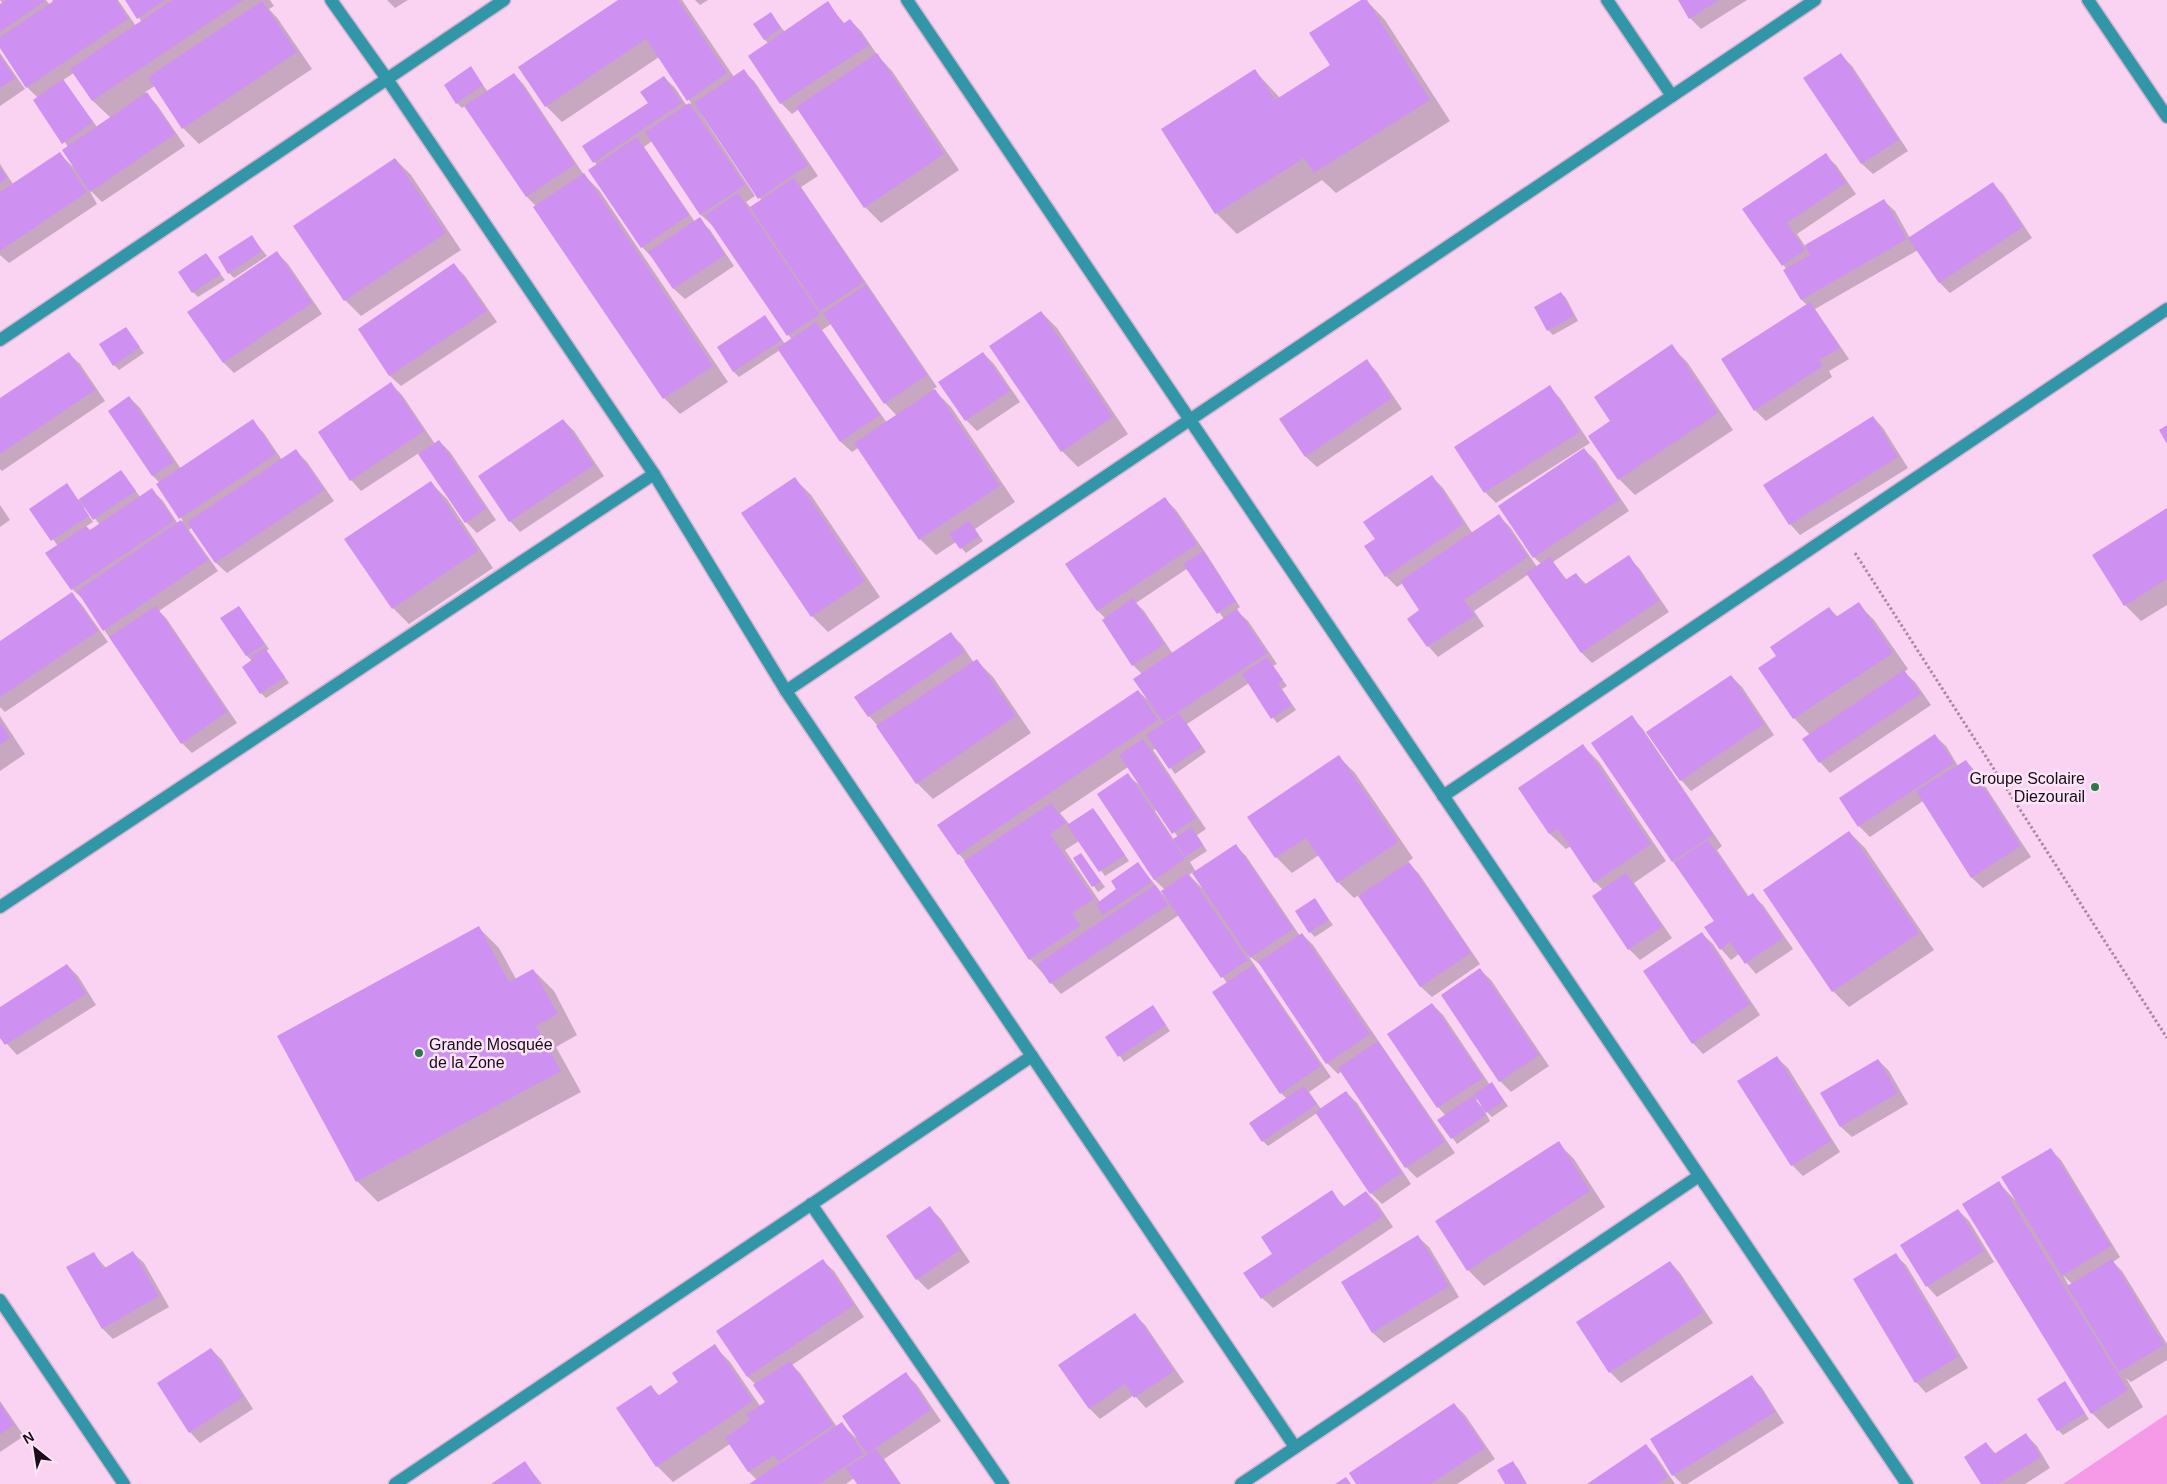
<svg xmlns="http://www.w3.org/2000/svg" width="2167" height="1484" font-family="Helvetica,sans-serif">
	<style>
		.green { fill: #f69ae7 }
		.shadow { fill: #0003; fill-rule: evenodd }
		.building { fill: #ce91f1 }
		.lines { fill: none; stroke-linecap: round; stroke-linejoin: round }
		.street-casing { stroke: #d6b2cf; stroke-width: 15 }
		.path { stroke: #a989a3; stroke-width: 3; stroke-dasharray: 2.5 2.5; stroke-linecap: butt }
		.street { stroke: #3296a9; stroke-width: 12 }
		.poi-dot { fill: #2d7a49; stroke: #fbe6f7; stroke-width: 2 }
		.labels { text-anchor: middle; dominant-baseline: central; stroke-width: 5; stroke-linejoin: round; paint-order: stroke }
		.poi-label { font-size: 16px; fill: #1c0b19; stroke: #fbe6f7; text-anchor: end }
	</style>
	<rect width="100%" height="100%" fill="#fad2f2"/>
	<!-- green -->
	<path class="green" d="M2167,1414v70h-104z"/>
	<!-- shadow -->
	<g class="shadow">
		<path d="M0,0h46l4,5 4,-3 -2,-2h66l18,26 6,-4 -16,-22h144l4,6 -5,3 9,10 34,50 -113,75 -16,-16 -28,-42 -10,6 12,13 28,41 -83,56 -14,-14 9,16 -88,59 -9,-8v-91l13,20 46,-31 14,14 -5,-20 -30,-49 -11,-11 -26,-39 -1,1v-44l3,-1zM74,73l19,28 18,17 -14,9 -34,-47z"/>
		<path d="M387,0h21l-13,8z"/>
		<path d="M620,0h62l52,77 9,-6 11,10 64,95 -17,11 136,200 -4,2 18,18 64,95 -40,27 8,12 -17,12 -10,-11 -20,13 -16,-16 -62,-91 -6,4 -11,-10 -61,-92 -41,27 -5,-5 -15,-24 46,-31 20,27 7,-4 -79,-116 -1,1 -11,-10 -49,-74 -8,6 51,75 4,-3 11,11 24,36 -49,33 -11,-10 -21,-31 -11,-11 -45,-82 -13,-18 66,-44 14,-26 11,11 12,18 4,-3 -32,-46 -97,65 -16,-16zM699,111l63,90 -11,7 -5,-6 9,-6zM831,324l54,79 12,13 -10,7 -65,-93z"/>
		<path d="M695,0h13l-8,5z"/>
		<path d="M1363,0h3l19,20 65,101 -114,72 -14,-13 -85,54 -21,-21 39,-142 25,27 51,-33z"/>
		<path d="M1679,0h68l-46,29 -11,-11z"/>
		<path d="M827,3l18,21 5,-4 11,11 17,25 14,15 67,99 -78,53 -16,-16 -66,-98 -7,5 -11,-11 -32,-47 19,-13 -4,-4 6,-25 15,18z"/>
		<path d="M0,53l25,36 -25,17z"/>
		<path d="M1841,55l11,11 56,85 -35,23 -11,-10 -57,-85z"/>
		<path d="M471,68l17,24 26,-18 10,11 60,90 15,15 129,192 -48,32 -16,-16 -128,-192 -9,-9 -62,-91 -3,2 -5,-5z"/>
		<path d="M1825,155l11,10 20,29 -59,40 8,12 79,-45 11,10 15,27 82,-55 11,11 29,44 -82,55 -11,-11 -21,-32 -103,59 34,50 -20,12 3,6 -66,44 -11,-11 52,-105 -5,-5 -15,-30 -43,-61z"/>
		<path d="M395,159l16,16 50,75 -100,66 -16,-16 -50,-74z"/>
		<path d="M251,236l16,20 -33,22 -5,-5z"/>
		<path d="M277,253l11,11 34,50 -88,59 -10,-10 -35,-51z"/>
		<path d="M206,255l19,25 -27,17 -5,-5z"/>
		<path d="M454,265l11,11 32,46 -96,64 -11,-10 -30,-47z"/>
		<path d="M1561,293l5,5 12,23 -25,14 -5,-5z"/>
		<path d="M1041,312l16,16 71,106 -50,33 -16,-16 -71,-105z"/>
		<path d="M125,328l19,25 -25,17 -5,-5z"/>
		<path d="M1671,346l16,16 46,68 -98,65 -16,-16 -29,-43 22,-14z"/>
		<path d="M983,353l11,11 26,38 -43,29 -11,-11 -26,-38z"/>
		<path d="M69,354l11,10 25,37 -103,70 -2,-2v-69z"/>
		<path d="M1367,361l10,11 25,37 -85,58 -11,-10 -25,-38z"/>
		<path d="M391,384l11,11 33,49 4,-3 11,11 46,68 -19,13 -11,-11 -47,-69 -58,38 -10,-11z"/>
		<path d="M1549,387l11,11 30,45 -94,60 -11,-11z"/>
		<path d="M129,397l11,11 41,61 71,-48 11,11 19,28 14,-9 11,11 27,39 -107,72 -11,-10 -24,-36 -3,3 29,41 -59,40 7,7 71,105 -45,30 -10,-10 -99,-144 -11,-10 -14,-43 -27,-37 47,-9 43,-28 20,26 11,-8 11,11 15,23 5,-3 -23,-38 -7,-7 -44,-65zM86,507l14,18 -10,6 -5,-4 8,-5 -9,-14z"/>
		<path d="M1873,417l10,11 25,40 -108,67 -10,-11z"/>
		<path d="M563,420l11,11 30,45 -84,56 -10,-11z"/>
		<path d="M1584,449l11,11 34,51 -76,51 14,18 9,-6 11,11 41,-28 11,11 30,44 -77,51 -10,-10 -53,-79 -55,37 10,15 -46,31 -10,-11 -7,-35 -18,-28 -6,4 -11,-11 -20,-30 10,-7 56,-62 11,11 30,46 26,-18 11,11 27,40 4,-3 -7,-7 -35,-51z"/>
		<path d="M795,479l16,16 69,102 -52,35 -16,-16z"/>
		<path d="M431,483l16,16 46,69 -84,56 -16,-16z"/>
		<path d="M1165,499l11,11 31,45 33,52 -4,3 12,11 29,43 -4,2 14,20 -5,3 14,21 -19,13 -28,-40 -62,41 19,28 -31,22 -19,-26 -3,2 53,79 -9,6 10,16 -17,11 6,10 39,-27 11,11 54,80 2,-2 11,11 142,208 -38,25 -11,-11 -64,-96 -4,3 -11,-11 -64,-96 -16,-13 84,123 -22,15 12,17 25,-17 11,11 54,81 -29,20 -11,-11 -54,-80 -49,33 -5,-5 24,-42 -6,-6 -54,-110 -48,-68 -118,79 -31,-35 -64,-97 -7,-8 179,-163 13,12 -9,-29 -9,-9 -30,-45 3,-1 -8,-8 -31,-47zM1188,568l36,51 -51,35 -29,-43 -8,-8zM1128,767l15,21 -16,-13 -29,20 57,85 10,10 1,8 -28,-34 -20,26 -18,12 -35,-52 14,-9 26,35 24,-15 -31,-46 -28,10 -10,-12zM1157,809l21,28 -4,3 -19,-29zM1193,872l10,15 -1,1 -13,-13z"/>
		<path d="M0,505l10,15 -10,7z"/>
		<path d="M2167,509v96l-26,16 -16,-16z"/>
		<path d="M72,594l10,11 26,37 -103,70 -5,-5v-64z"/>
		<path d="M1858,604l16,16 34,49 -4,3 11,10 16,23 -101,68 -10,-11 -10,-27 -16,-17 -17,-61 52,-49 9,9z"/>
		<path d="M239,607l30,42 -3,2 23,32 -23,15 -5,-5 -9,-32 -5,-5z"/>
		<path d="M951,634l11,11 12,18 3,-2 16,16 38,56 -98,66 -16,-16 -39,-57 -9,-10z"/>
		<path d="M1731,676l11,11 32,48 -83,56 -10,-11z"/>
		<path d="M0,716l25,38 -25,17z"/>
		<path d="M1631,717l11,11 80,118 -5,4 32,47 3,-2 11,10 30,44 -37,25 -17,-20 -8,6 -10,-11 -6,-27 -35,-53 -8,-8z"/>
		<path d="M1935,736l11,10 12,20 8,-5 10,11 55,85 -48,31 -11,-10 -49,-77 -53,36 -11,-11z"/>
		<path d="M1583,746l16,16 67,99 -32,22 38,55 -32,22 -11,-11 -26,-59 -8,-8 -24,-36 -5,3 -16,-15 -30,-46z"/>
		<path d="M1339,757l16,16 58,85 -5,4 11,12 61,90 -48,33 -11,-10 -62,-92 -5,3 -16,-16 -19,-27 -27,18 -16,-16z"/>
		<path d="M1849,832l16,16 69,102 -85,57 -16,-16z"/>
		<path d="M1081,855l24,32 -7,5 -23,-33z"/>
		<path d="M1314,899l19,26 -18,12 -5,-5z"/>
		<path d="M478,927l21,21 17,31 17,-9 21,21 23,44 -21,12 25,45 -203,110 -21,-21z"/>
		<path d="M1702,934l11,10 47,71 -57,39 -10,-11z"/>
		<path d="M67,965l11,11 18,29 -79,50 -17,-19v-27z"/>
		<path d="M1480,970l11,10 58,86 -38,26 -11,-11z"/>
		<path d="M1432,1004l11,11 47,70 1,-1 5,5 12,17 -16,11 -9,-9 7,13 -33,23 -18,-24 7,-4 -8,-9 -49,-73zM1478,1099l4,6 -1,1 -5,-6z"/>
		<path d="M1153,1007l17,24 -46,31 -17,-25z"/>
		<path d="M1777,1058l11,10 52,84 -37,24 -11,-11z"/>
		<path d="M1878,1060l11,11 19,33 -56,33 -11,-10 -19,-33z"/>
		<path d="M1558,1143l16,16 31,48 -121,79 -16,-16z"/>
		<path d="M2050,1149l11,11 59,97 -7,5 9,9 45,73v16l-36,22 -5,-4 17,29 -35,22 -16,-16 -93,-230 16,17zM2063,1275l9,9 -3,2z"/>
		<path d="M1331,1192l14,15 21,-15 11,11 16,24 -120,81 -11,-10 12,-44z"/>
		<path d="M930,1208l11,11 29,43 -42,28 -11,-11z"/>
		<path d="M1958,1210l11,11 25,41 -57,35 -10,-11z"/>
		<path d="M1418,1237l11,10 30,50 -75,46 -11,-10 -30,-50z"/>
		<path d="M93,1253l13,15 27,-15 11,10 25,44 -56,32 -10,-10z"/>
		<path d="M1895,1255l11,10 62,103 -42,25 -10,-11z"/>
		<path d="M823,1261l11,10 30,46 -72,48 8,8 37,54 5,-3 14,14 50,-64 11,11 24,36 -57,38 17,25h-43l-4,-6 -8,6h-95l6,-4 -8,-8 -19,-28 -57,38 -16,-16 -6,-79 9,9 20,-14 34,-36 16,16 30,44 6,-4 -10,-17 -8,-8 -30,-45z"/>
		<path d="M1670,1262l10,11 33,50 -92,60 -11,-11z"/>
		<path d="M1135,1315l10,10 39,57 -38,26 -12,-13 -34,24 -11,-11z"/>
		<path d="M211,1349l11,11 31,49 -53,34 -10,-11z"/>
		<path d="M1752,1377l10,11 22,35 -97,61h-5l-9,-9z"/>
		<path d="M2065,1383l24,36 -26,16 -5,-5z"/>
		<path d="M0,1401l24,35 -24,16z"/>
		<path d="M1454,1404l11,11 30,44 -38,25h-100z"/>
		<path d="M2026,1435l11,11 13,22 -25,16h-43l4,-41 10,11z"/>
		<path d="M1646,1445l10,11 19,28h-86z"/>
		<path d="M525,1463l17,21h-49z"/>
		<path d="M1513,1463l5,5 9,16h-21z"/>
	</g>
	<!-- building -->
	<g class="building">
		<path d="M6,0h38l1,1 -45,31v-28z"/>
		<path d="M55,0h61l12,19 -102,69 -26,-40v-11z"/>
		<path d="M125,0h40l-28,19z"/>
		<path d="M172,0h71l-151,101 -22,-32z"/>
		<path d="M618,0h60l49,73 -40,28 -41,-62 -101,68 -27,-40z"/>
		<path d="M1361,0h6l63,100 -116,73 -10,-15 -89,56 -54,-85 94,-60 20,31 55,-35 -21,-32z"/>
		<path d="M1678,0h41l-30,19z"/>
		<path d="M262,1l35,51 -115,77 -34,-52z"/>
		<path d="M828,1l15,23 7,-5 19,26 -89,59 -32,-48z"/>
		<path d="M771,12l10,16 -17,12 -11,-16z"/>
		<path d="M877,53l67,101 -80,54 -68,-101z"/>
		<path d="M1841,53l58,87 -38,24 -58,-86z"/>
		<path d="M0,56l15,22 -15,10z"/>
		<path d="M471,66l12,19 -27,19 -12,-19z"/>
		<path d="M744,69l64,96 -50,34 -64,-96z"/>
		<path d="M514,73l61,91 -49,33 -62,-91z"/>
		<path d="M664,76l18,27 -89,60 -11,-17 66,-43 -8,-11z"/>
		<path d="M63,79l30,43 -31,22 -29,-44z"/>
		<path d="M147,92l28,42 -85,58 -28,-42z"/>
		<path d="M689,103l56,82 -45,30 -55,-83z"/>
		<path d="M637,137l52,78 -48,33 -53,-78z"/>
		<path d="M60,152l27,40 -87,59v-59z"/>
		<path d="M1826,153l20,30 -59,40 18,27 -23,16 -40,-57z"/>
		<path d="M395,158l51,75 -102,68 -51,-75z"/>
		<path d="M0,168l7,10 -7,5z"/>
		<path d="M584,173l129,193 -50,33 -130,-192z"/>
		<path d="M794,178l70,104 -44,29 -70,-104z"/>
		<path d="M1993,182l30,45 -84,56 -31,-45z"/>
		<path d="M738,193l82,121 -33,22 -82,-121z"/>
		<path d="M1884,199l23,40 -106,61 -18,-30 27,-15 -5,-10z"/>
		<path d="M700,217l25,38 -52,34 -25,-37z"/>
		<path d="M252,235l10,16 -34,23 -10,-17z"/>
		<path d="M277,251l35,52 -89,60 -36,-51z"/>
		<path d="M206,253l15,21 -29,19 -14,-21z"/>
		<path d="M454,263l33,48 -98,65 -31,-47z"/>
		<path d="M866,285l61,90 -43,29 -61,-91z"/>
		<path d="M1561,292l13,24 -27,15 -13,-24z"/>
		<path d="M1810,302l30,46 -21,12 4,6 -69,45 -33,-52z"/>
		<path d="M1041,311l72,106 -52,35 -72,-106z"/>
		<path d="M765,315l17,25 -49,32 -16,-25z"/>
		<path d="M816,322l64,93 -40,27 -63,-94z"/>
		<path d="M126,327l14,20 -27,19 -14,-22z"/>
		<path d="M1672,344l46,69 -100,67 -30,-44 22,-15 -16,-24z"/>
		<path d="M69,352l26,38 -95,64v-56z"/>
		<path d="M983,352l27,39 -45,30 -27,-39z"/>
		<path d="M1367,359l25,39 -87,59 -26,-38z"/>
		<path d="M391,382l33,49 -74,50 -32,-49z"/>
		<path d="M1550,385l30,47 -96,61 -30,-46z"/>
		<path d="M935,389l65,97 -81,54 -65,-97z"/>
		<path d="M129,396l45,66 -22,14 -44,-65z"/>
		<path d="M1873,416l25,41 -109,68 -26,-40z"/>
		<path d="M253,419l23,35 -97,65 -23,-35z"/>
		<path d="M563,419l31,46 -85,57 -31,-46z"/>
		<path d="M2167,425v19l-8,-14z"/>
		<path d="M439,440l47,69 -21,14 -47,-69z"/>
		<path d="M1584,448l35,52 -86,58 -35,-52z"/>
		<path d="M296,449l28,41 -109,73 -28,-41z"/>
		<path d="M121,470l15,21 -43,29 -14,-21z"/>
		<path d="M1432,475l32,49 -79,53 -21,-31 11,-7 -12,-17z"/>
		<path d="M795,477l70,104 -54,36 -70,-104z"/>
		<path d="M431,481l47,70 -86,58 -48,-70z"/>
		<path d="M67,483l22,33 -38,25 -22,-32z"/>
		<path d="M152,488l22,33 -103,69 -26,-37 41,-27 4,4z"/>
		<path d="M1165,497l32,47 -100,67 -32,-47z"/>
		<path d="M2167,508v71l-43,27 -32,-51z"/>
		<path d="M1499,514l29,43 -64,43 11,15 -48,32 -20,-28 12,-9 -19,-29z"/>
		<path d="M181,520l27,40 -105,71 -26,-40z"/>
		<path d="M969,521l10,15 -19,13 -11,-15z"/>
		<path d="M1203,551l33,50 -19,13 -34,-50z"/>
		<path d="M1629,555l30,46 -78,52 -55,-80 24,-16 15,23 11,-7 8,12z"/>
		<path d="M72,592l26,39 -98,66v-56z"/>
		<path d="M1133,598l31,46 -32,22 -30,-46z"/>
		<path d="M1859,602l34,51 -100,66 -35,-51 18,-12 -6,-9 59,-40 7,10z"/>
		<path d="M156,606l71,106 -46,32 -72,-107z"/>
		<path d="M239,606l26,38 -19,12 -26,-38z"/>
		<path d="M1237,609l30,44 -104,69 -30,-43z"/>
		<path d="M951,632l13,20 -96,65 -14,-20z"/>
		<path d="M265,648l20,29 -25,17 -18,-27 11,-8 -2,-3z"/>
		<path d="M1267,657l16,23 -5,4 14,21 -21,14 -29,-45z"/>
		<path d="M977,659l39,57 -100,68 -40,-58z"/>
		<path d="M1904,670l17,24 -102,69 -17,-24z"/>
		<path d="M1731,675l33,49 -84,57 -34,-49z"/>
		<path d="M1138,690l20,30 -200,135 -21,-30z"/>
		<path d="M1179,713l23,34 -33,22 -23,-34z"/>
		<path d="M1632,715l81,120 -41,27 -81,-119z"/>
		<path d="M0,722l10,16 -10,7z"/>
		<path d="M1935,734l19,29 -96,64 -19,-29z"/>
		<path d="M1143,739l53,79 -24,16 -53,-79z"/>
		<path d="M1583,744l68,100 -57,39 -36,-54 -9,5 -31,-46z"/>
		<path d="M1339,755l59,87 -61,41 -31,-45 -31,20 -28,-41z"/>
		<path d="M1966,760l55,86 -50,32 -55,-87z"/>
		<path d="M1128,773l57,86 -31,21 -57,-86z"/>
		<path d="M1051,803l15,20 -16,11 44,65 -22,14 8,13 -51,34 -65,-99z"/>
		<path d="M1093,808l32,47 -26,17 -32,-47z"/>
		<path d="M1191,827l12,18 -18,12 -12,-18z"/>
		<path d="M1849,831l70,102 -87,59 -69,-102z"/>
		<path d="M1708,840l39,57 6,-4 30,45 -38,26 -15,-22 -10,8 -16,-23 10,-6 -40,-58z"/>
		<path d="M1236,844l57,85 -43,29 -58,-85z"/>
		<path d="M1081,853l20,29 -9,5 -19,-29z"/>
		<path d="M1138,862l14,20 -49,33 -7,-11 20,-15 -5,-8z"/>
		<path d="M1409,862l62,91 -51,34 -62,-91z"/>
		<path d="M1188,873l60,87 -27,18 -60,-87z"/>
		<path d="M1626,873l36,54 -34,23 -36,-54z"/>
		<path d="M1155,885l13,20 -118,79 -13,-20z"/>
		<path d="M1315,898l14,22 -20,13 -14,-22z"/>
		<path d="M479,926l30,56 24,-13 25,45 -22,12 25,45 -205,111 -79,-146z"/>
		<path d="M1702,932l48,72 -58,40 -49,-73z"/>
		<path d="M1302,933l68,101 -44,30 -68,-102z"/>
		<path d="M67,964l19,30 -81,51 -5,-7v-31z"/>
		<path d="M1253,965l68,101 -41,28 -68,-102z"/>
		<path d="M1480,968l59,87 -40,27 -58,-87z"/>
		<path d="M1432,1003l51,75 -46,30 -50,-74z"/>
		<path d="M1153,1005l13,20 -48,32 -13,-20z"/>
		<path d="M1378,1041l67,101 -40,26 -67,-100z"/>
		<path d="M1777,1056l54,85 -40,25 -54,-85z"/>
		<path d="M1878,1059l20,34 -58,34 -20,-34z"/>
		<path d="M1492,1082l12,19 -18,12 -12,-19z"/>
		<path d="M1304,1086l13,18 -55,38 -13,-19z"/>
		<path d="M1346,1091l56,82 -32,21 -55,-82z"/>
		<path d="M1473,1096l13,19 -35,24 -14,-19z"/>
		<path d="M1559,1141l31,50 -123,80 -32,-50z"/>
		<path d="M2051,1148l60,98 -49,30 -61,-99z"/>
		<path d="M1999,1181l129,209 -37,24 -129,-210z"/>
		<path d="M1332,1190l11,17 23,-16 17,25 -122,83 -18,-26 29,-19 -11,-17z"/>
		<path d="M930,1206l30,44 -44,30 -30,-44z"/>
		<path d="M1958,1209l26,42 -58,36 -26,-42z"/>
		<path d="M1418,1235l31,51 -77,47 -31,-51z"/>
		<path d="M133,1251l26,45 -57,33 -36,-62 28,-15 9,17z"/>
		<path d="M1896,1253l62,104 -43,26 -62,-104z"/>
		<path d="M823,1259l31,46 -107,72 -31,-46z"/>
		<path d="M2112,1259l52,86 -45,27 -52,-86z"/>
		<path d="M1670,1261l33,51 -94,61 -33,-51z"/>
		<path d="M1135,1313l39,58 -40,27 -9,-14 -36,25 -31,-44z"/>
		<path d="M715,1344l38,57 -97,66 -40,-59 35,-23 7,11 20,-14 -6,-9z"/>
		<path d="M211,1348l32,49 -54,36 -32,-50z"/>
		<path d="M790,1361l43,64 -54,37 -5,-7 -26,17 -23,-34 25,-18 -4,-6 19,-12 -12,-17z"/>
		<path d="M906,1372l25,38 -64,44 -25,-38z"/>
		<path d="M1752,1375l23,37 -103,64 -22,-37z"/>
		<path d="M2065,1381l20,32 -28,18 -20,-32z"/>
		<path d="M1454,1403l31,45 -54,36h-75l-7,-11z"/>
		<path d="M0,1404l14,21 -14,9z"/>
		<path d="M842,1422l22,32 -45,30h-70z"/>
		<path d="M2026,1433l15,24 -43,27h-17l-17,-27 22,-15 8,12z"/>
		<path d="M1646,1444l22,33 -11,7h-70z"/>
		<path d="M876,1449l24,35h-43l-11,-16z"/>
		<path d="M525,1461l15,23h-49z"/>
		<path d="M1513,1461l13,23h-21l-8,-14z"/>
		<path d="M1346,1477l5,7h-16z"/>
	</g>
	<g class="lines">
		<!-- street casing -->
		<g class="street-casing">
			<g id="street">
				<path d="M331,0l56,79 267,395 132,217 509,756"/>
				<path d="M907,0l1000,1484"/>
				<path d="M1607,0l65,96"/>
				<path d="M2088,0l79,117"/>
				<path d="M0,340l504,-340"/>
				<path d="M786,691l1029,-691"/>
				<path d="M1443,796l724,-487"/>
				<path d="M0,907l654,-433"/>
				<path d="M811,1204l192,280"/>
				<path d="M0,1300l124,184"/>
				<path d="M395,1484l637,-428"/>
				<path d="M1241,1484l458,-308"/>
			</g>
		</g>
		<!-- path -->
		<path class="path" d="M1855,553l312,485"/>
		<!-- street -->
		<use href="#street" class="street"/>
	</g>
	<!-- markers -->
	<g class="poi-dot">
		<circle cx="2095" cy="787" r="5"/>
		<circle cx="419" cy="1053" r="5"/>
	</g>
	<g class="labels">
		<!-- poi labels -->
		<g class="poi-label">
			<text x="2085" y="778">Groupe Scolaire<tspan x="2085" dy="18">Diezourail</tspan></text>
			<text x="429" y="1044" text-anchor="start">Grande Mosquée<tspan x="429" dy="18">de la Zone</tspan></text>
		</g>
	</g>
	<!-- north arrow -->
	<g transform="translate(35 1449) rotate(330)" stroke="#fbe6f7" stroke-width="4" paint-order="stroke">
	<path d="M0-4L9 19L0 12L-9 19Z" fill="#1c0b19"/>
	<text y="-8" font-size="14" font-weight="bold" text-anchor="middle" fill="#1c0b19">N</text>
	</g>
</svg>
